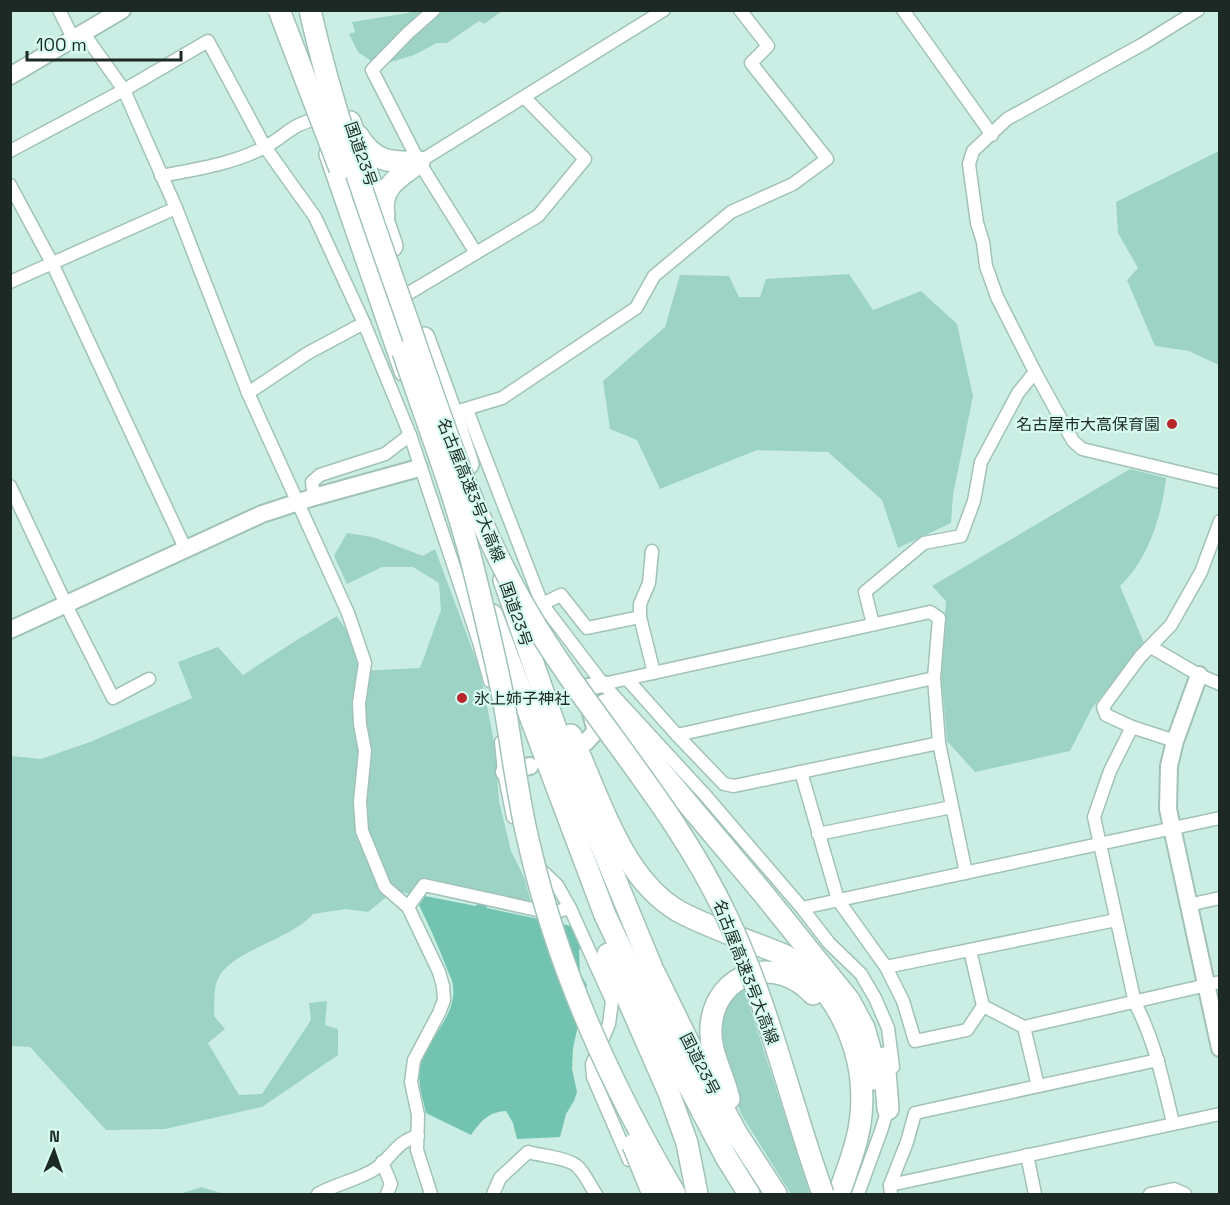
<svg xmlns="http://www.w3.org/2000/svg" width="1230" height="1205" font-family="'Space Grotesk','Noto Sans JP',sans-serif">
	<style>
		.green { fill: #9cd3c5 }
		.water { fill: #72c3b0 }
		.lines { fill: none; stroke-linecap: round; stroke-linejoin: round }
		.street-casing { stroke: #a1c2b9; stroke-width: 15 }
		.secondary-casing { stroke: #a1c2b9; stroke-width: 20 }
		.highway-casing { stroke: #a1c2b9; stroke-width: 24 }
		.street { stroke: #fff; stroke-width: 12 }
		.secondary { stroke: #fff; stroke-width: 16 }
		.highway { stroke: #fff; stroke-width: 21 }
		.highway-bridge-casing { stroke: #a1c2b9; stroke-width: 24; stroke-linecap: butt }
		.highway-bridge { stroke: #fff; stroke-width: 21 }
		.poi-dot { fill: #b72729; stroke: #d8fbf1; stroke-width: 2 }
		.labels { text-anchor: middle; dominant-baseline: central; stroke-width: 4.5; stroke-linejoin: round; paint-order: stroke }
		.street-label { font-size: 16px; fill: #1c2925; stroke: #d8fbf1 }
		.poi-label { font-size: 16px; fill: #1c2925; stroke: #d8fbf1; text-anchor: end }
	</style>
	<rect width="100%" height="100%" fill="#cbeee4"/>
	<!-- green -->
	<g class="green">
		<path d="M412,11h9l3,3 -50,49 -16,-11 -9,-18 6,-2 -3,-10 56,-9z"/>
		<path d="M440,11h62l-18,13 -5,-3 -32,22h-10l-23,12 -33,10z"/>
		<path d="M1219,151v214l-30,-14 -34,-5 -28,-66 11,-12 -20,-35 -2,-31z"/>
		<path d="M849,274l24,36 48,-19 36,33 16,72 -20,99 -2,28 -53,25 -16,-48 -54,-48 -71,-2 -97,39 -23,-49 -27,-11 -7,-48 62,-54 15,-52 49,1 10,21h21l6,-18z"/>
		<path d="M1130,469l36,9c-4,37 -18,82 -46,108l24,57 -52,65 -22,43 -95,21 -28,-31 -6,-69 5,-71 -14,-15z"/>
		<path d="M347,533l26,4 50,19 12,-7 45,121 15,77 4,54 12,50 13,26 7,25 -107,-22 -10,15 -19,-5 -27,22 -22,-3 -33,5c-22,26 -83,37 -95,65 -5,10 -3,26 -4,37l11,13 -17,14 31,52 23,-1 49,-74 -2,-17 18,-2 -2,24 13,4v26l-76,52 -97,22 -59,1 -76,-83 -19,-1v-290l30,3 49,-17 102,-44 -14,-36 40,-15 25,28 49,-32 45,-27 13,20 9,35 61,-3 21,-58 -2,-27 -26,-16h-31l-35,17 -13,-28z"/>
		<path d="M744,989l66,205h-19l-50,-80 -23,-69 2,-27 11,-22z"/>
		<path d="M201,1187l23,7h-53l12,-1z"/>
	</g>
	<!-- water -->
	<path class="water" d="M425,896l51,10 2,-3h7l2,5 84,18 11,21 -3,3 1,23 7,12 -14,63 -1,21 5,23 -3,9 -8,13 -6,23 -43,2 -4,-16 -7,-12c-18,1 -25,10 -35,24l-45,-22c-3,-14 -9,-31 -6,-46 6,-28 37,-50 33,-81 0,-5 -4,-12 -6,-17 -8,-22 -18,-43 -28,-64z"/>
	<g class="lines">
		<!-- street casing -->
		<g class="street-casing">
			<g id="street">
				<path d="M59,10l15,30"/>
				<path d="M434,10l-26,23 -36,37 47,92 57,91"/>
				<path d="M903,10l89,125"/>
				<path d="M1198,10l-55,34 -136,75 -34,32 -4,13 8,59 6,19 3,24 11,31 38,75 38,69 9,8 138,33"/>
				<path d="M84,34l40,56 52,118 72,185 100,220 17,50 -6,40 1,21 5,27 -5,51 2,29 23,56 23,20 31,65 4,14 1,14 -5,13 -25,47 -3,22 7,33 -1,35 14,44"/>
				<path d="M10,151l114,-61 84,-49 57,106 50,70 49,106 46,112 69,207 11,39"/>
				<path d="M419,162l245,-152"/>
				<path d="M161,176c35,-7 72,-12 104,-29 21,-11 26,-23 52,-28"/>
				<path d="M10,185l42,78 133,285"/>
				<path d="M10,282l166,-74"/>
				<path d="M409,293l129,-77 47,-57 -60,-61"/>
				<path d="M248,393l60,-40 56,-30"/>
				<path d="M467,410l75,194 61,80 102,111 97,113 27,35 32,31 14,24 13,30 5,39"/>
				<path d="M459,411l43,-13 134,-90 18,-32 77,-64 62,-28 34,-25 -76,-96 17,-17 -28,-36"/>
				<path d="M10,486l62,131 41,81 36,-19"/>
				<path d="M314,497l-2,-15 8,-7 65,-21 25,-19"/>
				<path d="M652,551l-3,32 -9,21v13l14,56"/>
				<path d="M542,604l19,-9 26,33 53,-11"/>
				<path d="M873,624l-8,-32 59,-49 37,-7 13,-35 7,-39 37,-69 17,-21"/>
				<path d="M1151,647l48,28 21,9"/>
				<path d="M628,680l49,55 47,49 10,2 205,-43"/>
				<path d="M603,684l327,-72 9,6 -5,60 5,65 27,130"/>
				<path d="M1132,727l-22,44 -16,46 41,186c20,38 28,78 38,120"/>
				<path d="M677,735l257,-57"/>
				<path d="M1175,741l-43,-14 -26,-12 -3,-8 37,-50 31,-32 30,-53 19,-51"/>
				<path d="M501,742l3,30 9,45"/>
				<path d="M801,772l37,128 48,67 17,34 12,40 52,-11 16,-24 -13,-56"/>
				<path d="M818,834l134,-27"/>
				<path d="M537,866l20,19 13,23"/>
				<path d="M1188,905l32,-7"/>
				<path d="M408,907l16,-22 127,28 19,-5 42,93 -3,23 -17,40 1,13 36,83"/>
				<path d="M802,908l418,-90"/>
				<path d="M886,967l230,-47"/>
				<path d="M983,1006l41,21 196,-45"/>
				<path d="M1024,1027l14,59"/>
				<path d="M1027,1155l8,39"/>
				<path d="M382,1162l9,22 -4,10"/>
				<path d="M890,1185l330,-71"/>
				<path d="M318,1194c19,-11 42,-14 60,-27 14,-11 21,-27 40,-31"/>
				<path d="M493,1194l7,-16 28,-26c14,4 35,5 46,12 9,5 16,22 22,30"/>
				<path d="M858,1194l23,-63 8,-26"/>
				<path d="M891,1194l-1,-9 17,-43 8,-29 243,-53"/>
				<path d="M1150,1194l24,-5 11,5"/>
			</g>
		</g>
		<!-- secondary casing -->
		<g class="secondary-casing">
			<g id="secondary">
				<path d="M10,76l112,-66"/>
				<path d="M10,630l252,-116 52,-17 105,-29"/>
				<path d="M1199,675l-24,66 -6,25 -1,43 52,239"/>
				<path d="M586,742l10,-11 -12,-43 19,-4"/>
				<path d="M504,772l26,-6"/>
			</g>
		</g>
		<!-- highway casing -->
		<g class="highway-casing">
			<g id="highway">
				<path d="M350,122l42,124"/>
				<path d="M358,136c16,26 32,27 61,26"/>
				<path d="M330,154l75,217"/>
				<path d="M384,215c-5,-29 15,-37 35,-53"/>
				<path d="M424,338l27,74 17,52"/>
				<path d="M504,580l67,192 81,196 48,98 37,68 39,60"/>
				<path d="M492,615l113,300 54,114 67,128 23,37"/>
				<path d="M605,705l157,187 87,108 15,28 6,21 4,30"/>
				<path d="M571,735c27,59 50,144 109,177 34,18 71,29 106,44 53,34 81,97 75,159 -2,25 -13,52 -21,76"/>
				<path d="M608,954l61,139 18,50 10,51"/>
				<path d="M884,1058l4,51"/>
				<path d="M729,1099c-5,-24 -20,-46 -18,-72 4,-56 66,-73 102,-33"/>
			</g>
		</g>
		<!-- street -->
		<use href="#street" class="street"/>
		<!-- secondary -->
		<use href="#secondary" class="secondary"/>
		<!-- highway -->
		<use href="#highway" class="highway"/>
		<!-- highway-bridge casing -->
		<g class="highway-bridge-casing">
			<g id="highway-bridge">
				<path d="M279,10l61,159"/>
				<path d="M310,10c24,107 62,209 98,312 34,99 66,199 119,289 62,106 148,194 200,306 42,88 63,185 96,277"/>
				<path d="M403,352c23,68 50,137 68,207 11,44 22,89 31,133 10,52 15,105 28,156 29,124 81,237 145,346"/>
				<path d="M633,1145l20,49"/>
			</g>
		</g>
		<!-- highway-bridge -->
		<use href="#highway-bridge" class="highway-bridge"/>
	</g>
	<!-- markers -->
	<g class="poi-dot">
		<circle cx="1172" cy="424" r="6"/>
		<circle cx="462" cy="698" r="6"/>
	</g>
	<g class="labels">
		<!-- street labels -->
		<g class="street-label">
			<text transform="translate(361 154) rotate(71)">国道23号</text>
			<text transform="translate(471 490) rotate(68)">名古屋高速3号大高線</text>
			<text transform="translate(516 614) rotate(71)">国道23号</text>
			<text transform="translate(746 972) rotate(69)">名古屋高速3号大高線</text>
			<text transform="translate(700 1064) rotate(63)">国道23号</text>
		</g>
		<!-- poi labels -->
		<g class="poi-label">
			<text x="1160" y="424">名古屋市大高保育園</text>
			<text x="474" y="698" text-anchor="start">氷上姉子神社</text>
		</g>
	</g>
	<!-- border -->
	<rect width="1230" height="1205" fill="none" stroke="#1c2925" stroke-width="24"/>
	<!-- north arrow -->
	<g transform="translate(54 1151) rotate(2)" stroke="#d8fbf1" stroke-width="4.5" paint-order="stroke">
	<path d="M0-4.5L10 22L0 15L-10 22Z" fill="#1c2925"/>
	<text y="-9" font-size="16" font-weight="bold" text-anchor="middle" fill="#1c2925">N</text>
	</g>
	<!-- scale -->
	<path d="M27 51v9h154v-9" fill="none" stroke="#1c2925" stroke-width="3"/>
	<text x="36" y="51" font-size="18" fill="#1c2925" stroke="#d8fbf1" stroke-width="4.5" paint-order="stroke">100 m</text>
</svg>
